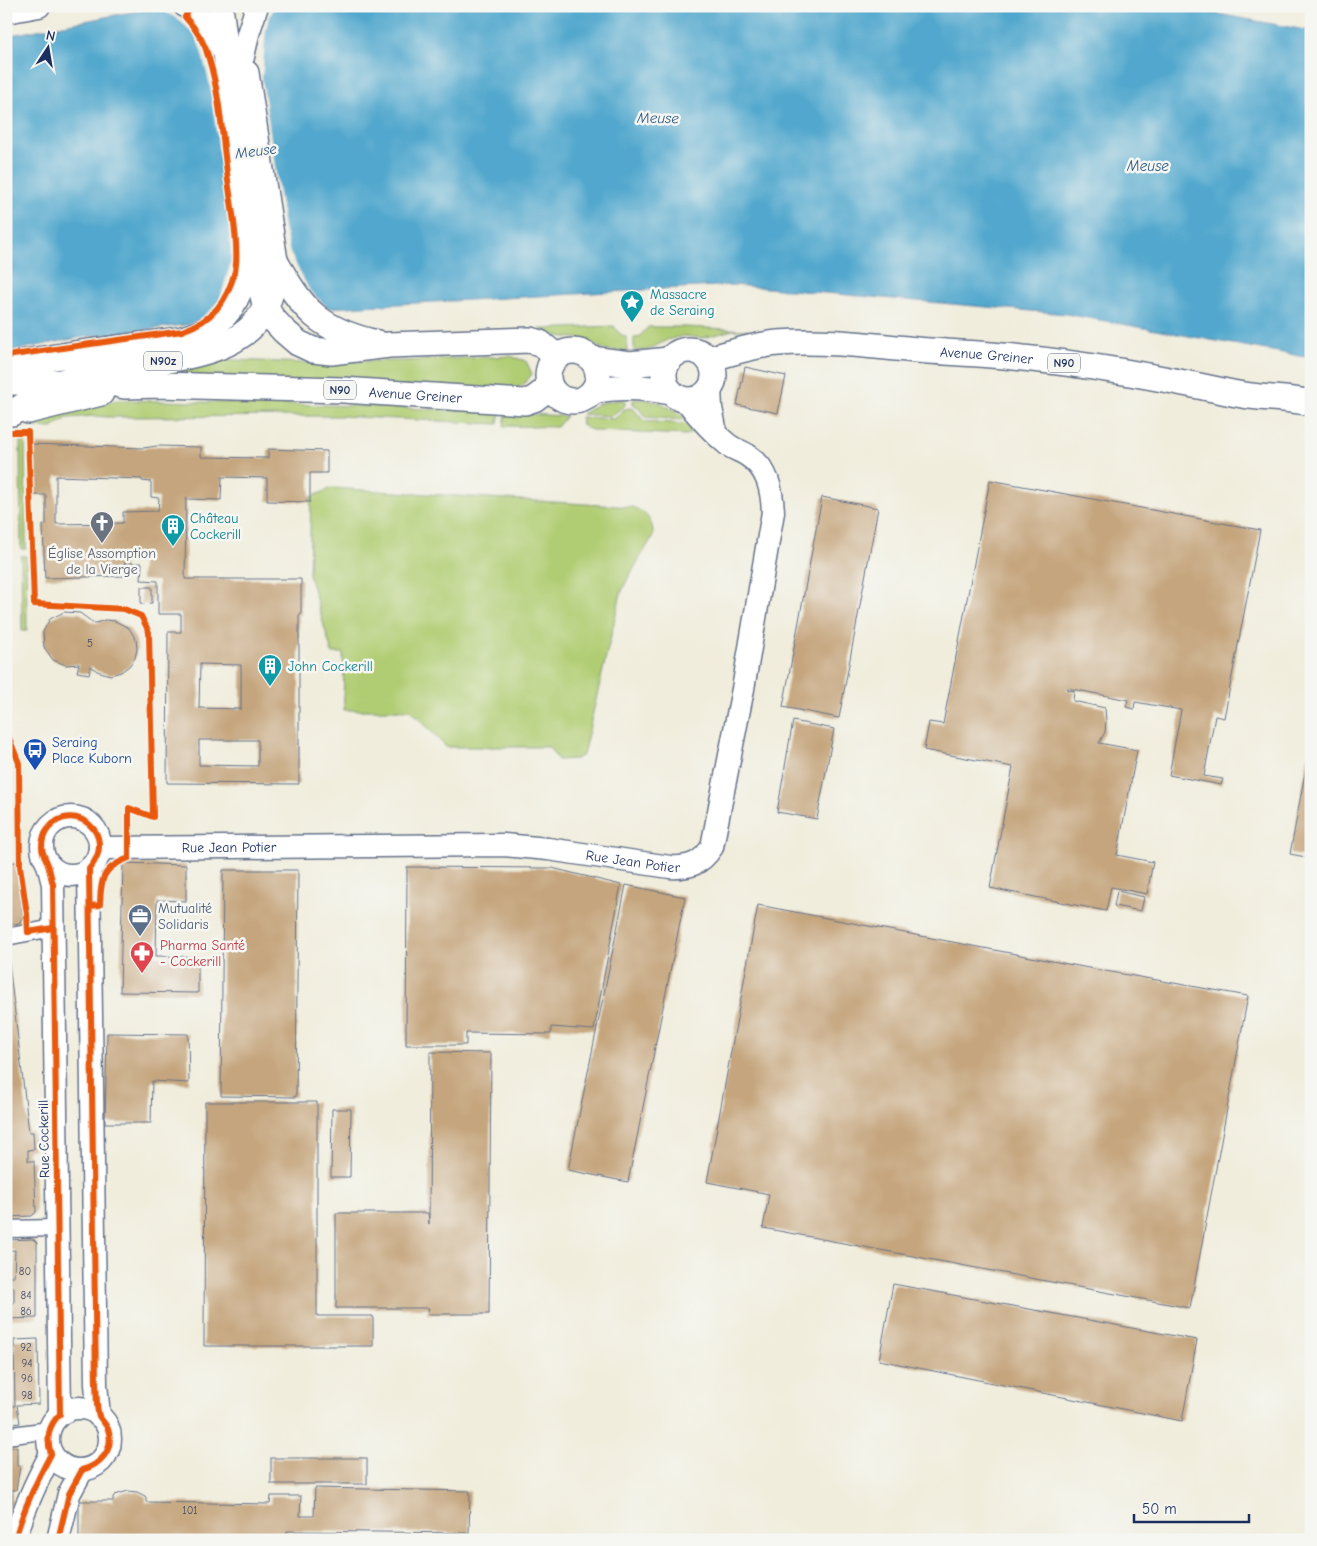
<svg xmlns="http://www.w3.org/2000/svg" width="1317" height="1546" font-family="'Comic Neue',sans-serif">
	<style>
		.green { fill: #b1cd73; stroke: #667e68 }
		.water { fill: #51a7cd; stroke: #366b96 }
		.pier { fill: #f0eddc }
		.building { fill: #c5a57d; fill-rule: evenodd }
		.lines { fill: none; stroke-linecap: round; stroke-linejoin: round }
		.minor-casing { stroke: #66728a; stroke-width: 19 }
		.secondary-casing { stroke: #66728a; stroke-width: 25 }
		.primary-casing { stroke: #66728a; stroke-width: 28 }
		.minor { stroke: #fff; stroke-width: 16 }
		.secondary { stroke: #fff; stroke-width: 22 }
		.primary { stroke: #fff; stroke-width: 25 }
		.cycleway-casing { stroke: #f6f6f2; stroke-width: 9 }
		.cycleway { stroke: #e8590c; stroke-width: 6 }
		.labels { text-anchor: middle; dominant-baseline: central; stroke-width: 5; stroke-linejoin: round; paint-order: stroke }
		.number-label { font-size: 11px; fill: #464c66 }
		.shield { fill: #f6f6f2; stroke: #5d6b8a; stroke-width: 1 }
		.shield-label { font-size: 12px; font-weight: bold; fill: #1b2f5e }
		.culture-label { font-size: 14px; fill: #0d838f; stroke: #f6f6f2; text-anchor: start }
		.street-label { font-size: 14px; fill: #1b2f5e; stroke: #f6f6f2 }
		.worship-label { font-size: 14px; fill: #5b616d; stroke: #f6f6f2 }
		.transit-label { font-size: 14px; fill: #164399; stroke: #f6f6f2; text-anchor: start }
		.service-label { font-size: 14px; fill: #4e5e75; stroke: #f6f6f2; text-anchor: start }
		.health-label { font-size: 14px; fill: #be3a42; stroke: #f6f6f2; text-anchor: start }
		.water-label { font-size: 15px; font-style: italic; fill: #2e5985; stroke: #f6f6f2 }
	</style>
	<rect width="100%" height="100%" fill="#f6f6f2"/>
	<filter id="ink" filterUnits="userSpaceOnUse"><feTurbulence type="fractalNoise" baseFrequency=".02" numOctaves="2"/><feDisplacementMap in="SourceGraphic" scale="10" xChannelSelector="R" yChannelSelector="G"/><feConvolveMatrix kernelMatrix="1 2 1 2 8 2 1 2 1" color-interpolation-filters="sRGB"/></filter>
	<filter id="wash" filterUnits="userSpaceOnUse"><feTurbulence type="fractalNoise" baseFrequency=".0096" numOctaves="4" result="noise"/><feDisplacementMap in="SourceGraphic" scale="20" xChannelSelector="R" yChannelSelector="G"/><feGaussianBlur stdDeviation="1.12" result="paint"/><feColorMatrix in="noise" values="0 0 0 0 0 0 0 0 0 0 0 0 0 0 0 0 0 1.4 0 .05"/><feComposite in="paint" operator="in"/></filter>
	<g filter="url(#wash)">
		<rect width="100%" height="100%" fill="#f0eddc"/>
		<!-- green -->
		<g class="green">
			<path d="M614,326l5,7 8,5v14l-22,-2 -22,-11 -25,-3 -18,-7z"/>
			<path d="M648,327h37l63,3h-15l-30,8 -20,-2 -16,4 -19,10 -14,1v-13l6,-2z"/>
			<path d="M510,356l16,5 6,13 -9,11 -11,5 -404,-14 82,-18 135,6 12,-3h67z"/>
			<path d="M643,399l18,4 25,14 -3,3 -38,-3 -7,-10 -5,-3v-4z"/>
			<path d="M118,400l241,6 141,6 -2,12 -159,-8 -231,1 -15,-1 -26,2 -15,10 -17,-1 -3,-3c20,-14 62,-19 86,-24z"/>
			<path d="M617,400h8v5l-14,11 -29,-2 16,-10z"/>
			<path d="M629,408l5,1 10,12 42,3 6,9 -6,2 -90,-4 -10,-3 -4,-3 -1,-8 34,2 7,-9z"/>
			<path d="M506,413l60,3 -9,11 -53,-1z"/>
			<path d="M20,441h5l1,108h-5z"/>
			<path d="M332,488l300,19c13,4 22,14 21,29l-25,42 -7,15 -38,162 -7,4 -18,1 -9,-13h-103l-35,-37h-67l-1,-57h-11l-23,-78 2,-78z"/>
			<path d="M21,556h5l1,75h-5z"/>
		</g>
		<!-- water -->
		<path class="water" d="M180,6h995l136,25v327l-245,-44 -333,-29 -405,23 -245,29 -77,15v-316l120,-23z"/>
		<!-- pier -->
		<path class="pier" d="M162,6h114l-6,9 -4,14 -4,49 22,149 6,26 20,38 20,19 -145,17 15,-8 12,-10 8,-10 11,-37 -1,-29 -20,-148 -9,-35 -6,-15 -17,-16 -22,-12z"/>
		<g id="blocks">
			<!-- building -->
			<g class="building">
				<path d="M745,367l41,9 -8,37 -41,-8z"/>
				<path d="M31,444l112,4 14,-2 44,1v10l67,1v-9l59,2v22h-17v29l-43,-1v-23l-45,-1 -1,23 -35,-1 -1,80h116v36h-2v169l-132,-1 1,-151h13v-18h-23v-33l-17,-1 1,-17h-18l1,13 -80,2 -2,-53h3v-30h-13zM56,476l86,3v2l9,1v15l8,1 -1,13 -35,1v11l-67,1zM200,664l41,1v44l-42,-1zM199,740h59v26l-59,-1z"/>
				<path d="M990,480l270,50 -36,188 -9,-2 -11,60 19,3 -2,6 -52,-10 12,-65 -46,-8 -1,7 -8,-2 2,-7 -61,-12v2l7,1 -1,10 32,7 1,13 -1,11 -6,11 38,7 -20,105 36,7 -6,32 -36,-7 -5,24 -116,-23 23,-121 -89,-17 5,-28 14,2z"/>
				<path d="M822,497l56,11 -39,210 -56,-11z"/>
				<path d="M141,587h11v16l-11,1z"/>
				<path d="M64,612l16,1 12,9 4,1 9,-3 10,1 14,7 7,12 1,9 -2,9 -6,8 -8,6 -11,3 -13,-4 -6,-5 -2,8 -12,-2 2,-8 -13,1 -13,-5 -9,-13 -1,-15 7,-13z"/>
				<path d="M793,721l41,8 -17,90 -40,-7z"/>
				<path d="M1310,746l1,1v111l-21,-4z"/>
				<path d="M16,862l7,55 -4,6 -13,3v-63z"/>
				<path d="M123,863l63,2v36l-29,-1 -1,56 42,1v36l-78,-1z"/>
				<path d="M407,867l145,1 69,17 -27,145 -43,-3v7l-85,-1v12h-60z"/>
				<path d="M223,870h75l-2,227 -75,-1z"/>
				<path d="M626,885l59,12 -57,285 -60,-12z"/>
				<path d="M1117,891l27,6 -3,14 -27,-5z"/>
				<path d="M758,905l336,64 154,27 -58,312 -427,-80 6,-34 -62,-12z"/>
				<path d="M9,963l20,169h4l1,17 -6,1v11h6l2,51 -4,4 -26,1v-253z"/>
				<path d="M107,1033l81,1 1,49 -37,-2 -1,42h-46z"/>
				<path d="M430,1052l61,1 -2,261h-62l2,-6h-93v-95h92l1,11z"/>
				<path d="M205,1102h112v214h56v30h-169z"/>
				<path d="M332,1109h19l-1,68h-19z"/>
				<path d="M33,1239l4,4v75l-31,1v-16h8v-16h-8v-10h8l1,-27 -9,1v-11z"/>
				<path d="M893,1284l304,56 -15,81 -303,-61z"/>
				<path d="M38,1339l1,65 -22,1 3,18 -14,2v-10h2l-1,-9h8l-1,-66z"/>
				<path d="M17,1447v19h3l-4,24h-4v13l-6,19v-74z"/>
				<rect x="271" y="1458" width="96" height="26"/>
				<path d="M315,1488l155,3 -1,42 -182,-2v9h-208v-39h34v-4l2,-2 13,-4 9,1 8,4 1,1v5l124,2 1,-8h30l-1,20h14z"/>
			</g>
		</g>
	</g>
	<g filter="url(#ink)">
		<use href="#blocks" fill-opacity="0" stroke="#66728a" stroke-width="1"/>
		<g class="lines">
			<!-- minor casing -->
			<g class="minor-casing">
				<g id="minor">
					<path d="M6,937l47,-9"/>
					<path d="M6,1229l51,-1"/>
					<path d="M6,1436l43,-6"/>
				</g>
			</g>
			<!-- secondary casing -->
			<g class="secondary-casing">
				<g id="secondary">
					<path d="M185,6c19,12 30,31 42,51"/>
					<path d="M6,12l33,-6"/>
					<path d="M243,57l5,-23 9,-28"/>
					<path d="M710,388l1,20 5,25"/>
					<circle cx="71" cy="846" r="29"/>
					<path id="s1" d="M100,848l404,-3 44,4 122,18c19,1 31,-3 42,-20l31,-158 30,-177c-1,-22 -5,-44 -26,-57 -6,-4 -14,-6 -20,-11 -16,-13 -30,-29 -42,-45"/>
					<path d="M48,864l5,20 7,530"/>
					<path d="M89,869l7,515 3,32"/>
					<circle cx="79" cy="1439" r="31"/>
					<path d="M15,1540c8,-31 21,-58 36,-86"/>
					<path d="M58,1540l11,-46 13,-24"/>
				</g>
			</g>
			<!-- primary casing -->
			<g class="primary-casing">
				<g id="primary">
					<path d="M220,6l32,247 14,55 6,10 12,13 14,12 15,7 18,2 58,-7 141,-5 10,3 17,14"/>
					<path d="M275,261c28,49 44,69 102,82"/>
					<circle cx="689" cy="375" r="25"/>
					<circle cx="573" cy="376" r="25"/>
					<path d="M591,359l39,5 39,-4"/>
					<path id="s2" d="M708,359c23,-6 46,-14 70,-16 49,-4 102,4 151,8 31,2 63,3 94,7 71,7 140,20 209,35 26,6 53,4 79,10"/>
					<path d="M6,365l68,-11 105,-14c51,-13 58,-39 72,-84"/>
					<path id="s3" d="M6,382l105,1 14,3 34,-1 184,5 182,12 9,-3 16,-12"/>
					<path d="M593,391c27,-6 52,-4 78,1"/>
					<path d="M28,411l73,-18"/>
					<path d="M12,413l47,-30 17,-6c28,-7 58,-11 87,-16 63,-11 111,-26 112,-100l-29,-188"/>
				</g>
			</g>
			<!-- minor -->
			<use href="#minor" class="minor"/>
			<!-- secondary -->
			<use href="#secondary" class="secondary"/>
			<!-- primary -->
			<use href="#primary" class="primary"/>
			<!-- cycleway casing -->
			<g class="cycleway-casing">
				<g id="cycleway">
					<path d="M6,356l176,-25c30,-10 45,-29 53,-60 5,-24 -5,-73 -8,-98 -5,-38 -7,-78 -18,-114 -4,-17 -12,-29 -24,-42l6,-11"/>
					<path d="M6,432h22l6,172 90,5 17,7 8,16 4,185 -24,-9v50c-27,10 -28,20 -29,47l-10,1"/>
					<path d="M6,730l13,33 1,103 7,48 1,18 25,-4"/>
					<path d="M15,1540c8,-31 21,-58 36,-86 -5,-16 -3,-28 9,-40l-7,-530c-2,-6 -3,-13 -5,-19 -2,-6 -6,-11 -6,-18 0,-7 2,-13 6,-18 24,-31 72,5 41,40l7,515c1,9 0,24 3,32 3,5 7,8 9,13 7,21 -8,36 -26,41l-13,24 -11,46"/>
				</g>
			</g>
			<!-- cycleway -->
			<use href="#cycleway" class="cycleway"/>
		</g>
	</g>
	<!-- icons -->
	<defs>
		<g id="sight-pin" transform="scale(1.25)"><path d="M0 17L-7.5 6A9.5 9.5 0 1 1 7.5 6Z" fill="#0f9aa8" stroke="#f6f6f2"/><path d="M0-6L1.8-2.2L6-1.7L2.9 1.2L3.7 5.4L0 3.3L-3.7 5.4L-2.9 1.2L-6-1.7L-1.8-2.2Z" fill="#fff"/></g>
		<g id="church-pin" transform="scale(1.25)"><path d="M0 17L-7.5 6A9.5 9.5 0 1 1 7.5 6Z" fill="#6b7280" stroke="#f6f6f2"/><path d="M-1.2-6h2.4v3.5h3.3v2.4h-3.3V6h-2.4V-.1h-3.3v-2.4h3.3Z" fill="#fff"/></g>
		<g id="building-pin" transform="scale(1.25)"><path d="M0 17L-7.5 6A9.5 9.5 0 1 1 7.5 6Z" fill="#0f9aa8" stroke="#f6f6f2"/><path d="M-4-6H4V6H1V3H-1V6H-4ZM-2.5-4.3h1.7v1.8h-1.7ZM.8-4.3h1.7v1.8H.8ZM-2.5-1h1.7V.8h-1.7ZM.8-1h1.7V.8H.8Z" fill="#fff"/></g>
		<g id="bus-pin" transform="scale(1.25)"><path d="M0 17L-7.5 6A9.5 9.5 0 1 1 7.5 6Z" fill="#1a4fb4" stroke="#f6f6f2"/><path d="M-5-6H5V4H4V6H2V4H-2V6H-4V4H-5ZM-3.5-4V0h7V-4ZM-3.5 1.2v1.5H-2V1.2ZM2 1.2v1.5H3.5V1.2Z" fill="#fff"/></g>
		<g id="office-pin" transform="scale(1.25)"><path d="M0 17L-7.5 6A9.5 9.5 0 1 1 7.5 6Z" fill="#5c6f8a" stroke="#f6f6f2"/><path d="M-6-3h4V-5.5h4V-3h4V5H-6ZM-1-4.5V-3h2v-1.5ZM-6 0V1H6V0Z" fill="#fff"/></g>
		<g id="pharmacy-pin" transform="scale(1.25)"><path d="M0 17L-7.5 6A9.5 9.5 0 1 1 7.5 6Z" fill="#e0444e" stroke="#f6f6f2"/><path d="M-2-6h4v4h4v4h-4v4h-4v-4h-4v-4h4Z" fill="#fff"/></g>
	</defs>
	<g fill-rule="evenodd">
		<use href="#sight-pin" x="632" y="302"/>
		<use href="#church-pin" x="102" y="523"/>
		<use href="#building-pin" x="173" y="526"/>
		<use href="#building-pin" x="270" y="666"/>
		<use href="#bus-pin" x="35" y="750"/>
		<use href="#office-pin" x="140" y="916"/>
		<use href="#pharmacy-pin" x="142" y="953"/>
	</g>
	<g class="labels">
		<!-- number labels -->
		<g class="number-label">
			<text x="90" y="643">5</text>
			<text x="25" y="1271">80</text>
			<text x="26" y="1295">84</text>
			<text x="26" y="1311">86</text>
			<text x="26" y="1347">92</text>
			<text x="27" y="1363">94</text>
			<text x="27" y="1378">96</text>
			<text x="27" y="1395">98</text>
			<text x="190" y="1510">101</text>
		</g>
		<!-- shield labels -->
		<g class="shield">
			<rect x="144" y="351.5" width="38" height="19" rx="4"/>
			<rect x="1048" y="353.5" width="32" height="19" rx="4"/>
			<rect x="324" y="380.5" width="32" height="19" rx="4"/>
		</g>
		<g class="shield-label">
			<text x="163" y="361">N90z</text>
			<text x="1064" y="363">N90</text>
			<text x="340" y="390">N90</text>
		</g>
		<!-- culture labels -->
		<g class="culture-label">
			<text x="650" y="294">Massacre<tspan x="650" dy="16">de Seraing</tspan></text>
			<text x="190" y="518">Château<tspan x="190" dy="16">Cockerill</tspan></text>
			<text x="288" y="666">John Cockerill</text>
		</g>
		<!-- street labels -->
		<g class="street-label">
			<text stroke="none"><textPath href="#s2" startOffset="281">Avenue Greiner</textPath></text>
			<text stroke="none"><textPath href="#s3" startOffset="410">Avenue Greiner</textPath></text>
			<text stroke="none"><textPath href="#s1" startOffset="129">Rue Jean Potier</textPath></text>
			<text stroke="none"><textPath href="#s1" startOffset="534">Rue Jean Potier</textPath></text>
			<text transform="translate(44 1139) rotate(-91)">Rue Cockerill</text>
		</g>
		<!-- worship labels -->
		<g class="worship-label">
			<text x="102" y="553">Église Assomption<tspan x="102" dy="16">de la Vierge</tspan></text>
		</g>
		<!-- transit labels -->
		<g class="transit-label">
			<text x="52" y="742">Seraing<tspan x="52" dy="16">Place Kuborn</tspan></text>
		</g>
		<!-- service labels -->
		<g class="service-label">
			<text x="158" y="908">Mutualité<tspan x="158" dy="16">Solidaris</tspan></text>
		</g>
		<!-- health labels -->
		<g class="health-label">
			<text x="160" y="945">Pharma Santé<tspan x="160" dy="16">- Cockerill</tspan></text>
		</g>
		<!-- water labels -->
		<g class="water-label">
			<text transform="translate(658 118) rotate(1)">Meuse</text>
			<text transform="translate(256 151) rotate(-7)">Meuse</text>
			<text x="1148" y="166">Meuse</text>
		</g>
	</g>
	<!-- margin -->
	<rect width="1317" height="1546" fill="none" stroke="#f6f6f2" stroke-width="25"/>
	<!-- north arrow -->
	<g transform="translate(48 48) rotate(12)" stroke="#f6f6f2" stroke-width="4" paint-order="stroke">
	<path d="M0-4L9 19L0 12L-9 19Z" fill="#1b2f5e"/>
	<text y="-8" font-size="14" font-weight="bold" text-anchor="middle" fill="#1b2f5e">N</text>
	</g>
	<!-- scale -->
	<path d="M1134 1514v8h115v-8" fill="none" stroke="#1b2f5e" stroke-width="2.5"/>
	<text x="1142" y="1514" font-size="15" fill="#1b2f5e" stroke="#f6f6f2" stroke-width="4" paint-order="stroke">50 m</text>
</svg>
